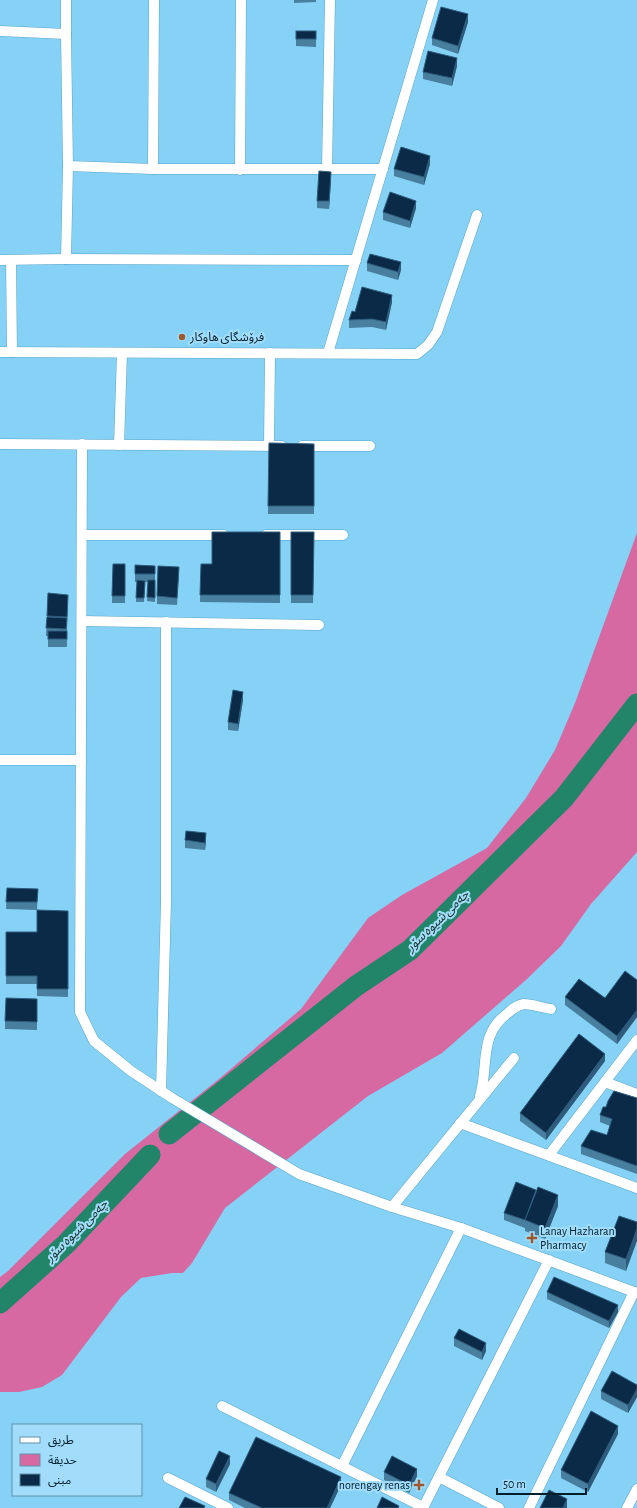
<svg xmlns="http://www.w3.org/2000/svg" width="637" height="1508" font-family="'Alegreya Sans','Noto Sans Arabic',sans-serif">
	<style>
		.green { fill: #d769a2 }
		.lines { fill: none; stroke-linecap: round; stroke-linejoin: round }
		.river { stroke: #228469; stroke-width: 21 }
		.street-casing { stroke: #57a4c7; stroke-width: 11 }
		.street { stroke: #fff; stroke-width: 10 }
		.wall { fill: #487e9e }
		.shaded-wall { fill: #2f5c7c }
		.building { fill: #0a2a47; stroke: #2f5c7c }
		.poi-dot { fill: #9e582e; stroke: #a1ddfa; stroke-width: 1.5 }
		.labels { text-anchor: middle; dominant-baseline: central; stroke-width: 4; stroke-linejoin: round; paint-order: stroke }
		.poi-label { font-size: 12px; fill: #001e2b; stroke: #a1ddfa; text-anchor: start }
		.water-label { font-size: 13px; font-style: italic; fill: #17332a; stroke: #a1ddfa }
	</style>
	<rect width="100%" height="100%" fill="#85d2f6"/>
	<!-- green -->
	<path class="green" d="M637,533v319l-46,52 -30,42 -34,33 -85,74 -74,43 -143,112 -33,55 -9,10h-11l-31,5 -20,19 -59,78 -20,12 -23,5h-19v-115l8,-6 117,-117 94,-75 82,-70 67,-91 34,-23 85,-47 39,-50 29,-48 20,-47z"/>
	<g class="lines">
		<!-- river -->
		<g class="river">
			<path d="M169,1134l187,-148 54,-36 154,-152 73,-94"/>
			<path d="M0,1303l66,-59 84,-89"/>
		</g>
		<!-- street casing -->
		<g class="street-casing">
			<g id="street">
				<path d="M0,31l66,3"/>
				<path d="M68,166l85,3h230"/>
				<path d="M153,169l1,-169"/>
				<path d="M327,169l3,-169"/>
				<path d="M240,170l1,-170"/>
				<path d="M66,259l2,-93 -2,-132v-34"/>
				<path d="M0,260l66,-1 290,1"/>
				<path d="M11,260l1,92"/>
				<path d="M0,352l417,2 11,-9 9,-13 40,-117"/>
				<path d="M328,353l105,-353"/>
				<path d="M0,444l282,2"/>
				<path d="M82,444l-2,568 14,29 37,30 41,27 127,76 93,33 69,21 176,65"/>
				<path d="M119,445l3,-92"/>
				<path d="M269,446l1,-93"/>
				<path d="M302,446h68"/>
				<path d="M82,535h142"/>
				<path d="M266,535h77"/>
				<path d="M82,621l237,4"/>
				<path d="M0,760h81"/>
				<path d="M605,1082l32,12"/>
				<path d="M161,1091l5,-190v-279"/>
				<path d="M480,1096c9,-29 -2,-62 28,-83 4,-4 11,-8 16,-9 8,0 19,4 27,5"/>
				<path d="M460,1123l177,65"/>
				<path d="M549,1155l88,-115"/>
				<path d="M392,1207l122,-149"/>
				<path d="M222,1406l201,101"/>
				<path d="M342,1466l119,-238"/>
				<path d="M439,1477l60,31"/>
				<path d="M168,1478l60,30"/>
				<path d="M423,1508l126,-248"/>
				<path d="M529,1508l105,-216"/>
				<path d="M627,1508l10,-19"/>
			</g>
		</g>
		<!-- street -->
		<use href="#street" class="street"/>
	</g>
	<!-- wall -->
	<g class="wall">
		<path d="M294,0h22v2l-22,1z"/>
		<path d="M468,22l-10,32 -26,-9v-7z"/>
		<path d="M296,31h20v16l-20,-1z"/>
		<path d="M457,66l-5,20 -29,-7v-7z"/>
		<path d="M430,164l-6,21 -30,-9v-7z"/>
		<path d="M331,180l-2,29 -12,-1v-7z"/>
		<path d="M416,208l-6,20 -27,-8v-8z"/>
		<path d="M367,263l34,7 -3,10 -31,-9z"/>
		<path d="M392,302l-6,28 -14,-3 -23,1v-8l6,-8z"/>
		<path d="M269,443l45,1v70h-46z"/>
		<path d="M280,532v71l-80,-1 1,-38h11z"/>
		<path d="M291,532h23l-1,71h-22z"/>
		<path d="M113,564h12v39h-13z"/>
		<path d="M135,565l20,1v36l-8,-1 1,-19h-3l-1,20h-8l1,-20h-2z"/>
		<path d="M179,574l-2,31 -20,-1v-8z"/>
		<path d="M48,593l20,9 -1,29v16h-19v-11h-2z"/>
		<path d="M243,700l-5,31 -10,-1v-8z"/>
		<path d="M185,840h21l-1,10 -20,-2z"/>
		<path d="M7,888l31,1 -1,21 -31,-1z"/>
		<path d="M68,911v86l-31,-1v-12h-31v-52h31z"/>
		<path d="M637,980v37l-20,27 -52,-39v-8l40,1z"/>
		<path d="M37,999v31l-32,-1v-8z"/>
		<path d="M605,1061l-59,79 -26,-19v-8z"/>
		<path d="M637,1098v76l-56,-20v-8l26,-11 3,-9 -10,-4v-7l6,-8z"/>
		<path d="M558,1206l-13,33 -20,-8v-3l-21,-8v-7z"/>
		<path d="M637,1222l-11,49 -21,-8v-11z"/>
		<path d="M547,1292l71,20 -9,16 -62,-29z"/>
		<path d="M454,1338l32,13 -4,9 -28,-14z"/>
		<path d="M637,1385v12l-9,16 -27,-14v-8z"/>
		<path d="M618,1434l-30,58 -27,-14v-8z"/>
		<path d="M230,1464l-14,28 -10,-5v-8z"/>
		<path d="M384,1472l33,4 -8,17 -25,-13z"/>
		<path d="M341,1485l-11,23h-85l-16,-8v-7z"/>
	</g>
	<!-- shaded-wall -->
	<g class="shaded-wall">
		<path d="M468,14v8l-10,32v-8z"/>
		<path d="M457,58v8l-5,20v-8z"/>
		<path d="M430,156v8l-6,21v-8z"/>
		<path d="M331,172v8l-2,29v-8z"/>
		<path d="M416,201v7l-6,20v-7z"/>
		<path d="M401,262v8l-3,10v-8z"/>
		<path d="M392,295v7l-6,28v-8z"/>
		<path d="M243,692v8l-5,31v-7z"/>
		<path d="M206,833v7l-1,10v-7z"/>
		<path d="M637,1010v7l-20,27v-8z"/>
		<path d="M605,1054v7l-59,79v-7z"/>
		<path d="M558,1195v11l-13,33v-11z"/>
		<path d="M637,1229v12l-11,30v-12z"/>
		<path d="M618,1305v7l-9,16v-7z"/>
		<path d="M486,1343v8l-4,9v-8z"/>
		<path d="M637,1389v8l-9,16v-8z"/>
		<path d="M618,1426v8l-30,58v-8z"/>
		<path d="M230,1456v8l-14,28v-8z"/>
		<path d="M417,1469v7l-8,17v-8z"/>
		<path d="M341,1477v8l-11,23h-3z"/>
		<path d="M567,1499v9h-4z"/>
	</g>
	<!-- building -->
	<g class="building">
		<path d="M441,7l27,7 -10,32 -26,-8z"/>
		<rect x="296" y="31" width="20" height="8"/>
		<path d="M428,51l29,7 -5,20 -29,-6z"/>
		<path d="M401,147l29,9 -6,21 -30,-8z"/>
		<path d="M319,171l12,1 -2,29h-12z"/>
		<path d="M390,192l26,9 -6,20 -27,-9z"/>
		<path d="M370,254l31,8 -3,10 -31,-9z"/>
		<path d="M362,287l30,8 -6,27 -14,-3 -23,1 3,-9 3,1z"/>
		<path d="M269,443l45,1v62h-46z"/>
		<path d="M212,532h68v63h-80l1,-31h11z"/>
		<path d="M291,532h23l-1,63h-22z"/>
		<path d="M113,564h12v32h-13z"/>
		<path d="M135,565l20,1v8h-20z"/>
		<path d="M158,566l21,1 -2,31 -20,-2z"/>
		<path d="M137,580l8,1 -1,17h-8z"/>
		<path d="M148,580h7v18l-8,-1z"/>
		<path d="M48,593l20,2 -1,22 -20,-1z"/>
		<path d="M47,617l20,1 -1,11 -20,-1z"/>
		<rect x="48" y="631" width="19" height="8"/>
		<path d="M233,690l10,2 -5,32 -10,-2z"/>
		<path d="M186,831l20,2 -1,10 -20,-3z"/>
		<path d="M7,888l31,1 -1,13h-31z"/>
		<path d="M37,910l31,1v78h-31v-13h-31v-44h31z"/>
		<path d="M625,971l12,9v30l-20,26 -52,-39 14,-18 26,19z"/>
		<path d="M6,998l31,1v23l-32,-1z"/>
		<path d="M579,1034l26,20 -59,79 -26,-20z"/>
		<path d="M614,1091l23,7v68l-56,-20 10,-16 16,5 5,-16 -12,-4 3,-8h3l2,-6z"/>
		<path d="M516,1182l20,8 -11,30 -21,-7z"/>
		<path d="M538,1187l20,8 -13,33 -20,-8z"/>
		<path d="M619,1216l18,6v7l-11,30 -21,-7z"/>
		<path d="M554,1277l64,28 -9,16 -62,-29z"/>
		<path d="M459,1329l27,14 -4,9 -28,-14z"/>
		<path d="M612,1371l25,14v4l-9,16 -27,-14z"/>
		<path d="M591,1411l27,15 -30,58 -27,-14z"/>
		<path d="M256,1437l85,40 -14,31h-65l-33,-15z"/>
		<path d="M219,1451l11,5 -14,28 -10,-5z"/>
		<path d="M392,1456l25,13 -8,16 -25,-13z"/>
		<path d="M549,1490l18,9 -4,9h-23z"/>
		<path d="M185,1497l20,9 -1,2h-25z"/>
		<path d="M382,1497l17,9 -1,2h-21z"/>
	</g>
	<!-- markers -->
	<g class="poi-dot">
		<circle cx="182" cy="337" r="4"/>
		<path d="M530 1232h4v4h4v4h-4v4h-4v-4h-4v-4h4z"/>
		<path d="M417 1479h4v4h4v4h-4v4h-4v-4h-4v-4h4z"/>
	</g>
	<g class="labels">
		<!-- poi labels -->
		<g class="poi-label">
			<text x="190" y="337">فرۆشگای ھاوکار</text>
			<text x="540" y="1231">Lanay Hazharan<tspan x="540" dy="14">Pharmacy</tspan></text>
			<text x="410" y="1485" text-anchor="end">norengay renas</text>
		</g>
		<!-- water labels -->
		<g class="water-label">
			<text transform="translate(438 921) rotate(-44)">چەمی شیوە سۆر</text>
			<text transform="translate(77 1231) rotate(-45)">چەمی شیوە سۆر</text>
		</g>
	</g>
	<!-- legend -->
	<rect x="12" y="1424" width="130" height="72" fill="#a1ddfa" stroke="#6191a7"/>
	<rect x="20" y="1437" width="20" height="6" fill="#ffffff" stroke="#6191a7"/>
	<text x="48" y="1444" font-size="12" fill="#001e2b">طريق</text>
	<rect x="20" y="1454" width="20" height="12" fill="#d769a2" stroke="#6191a7"/>
	<text x="48" y="1464" font-size="12" fill="#001e2b">حديقة</text>
	<rect x="20" y="1474" width="20" height="12" fill="#0a2a47" stroke="#6191a7"/>
	<text x="48" y="1484" font-size="12" fill="#001e2b">مبنى</text>
	<!-- scale -->
	<path d="M497 1488v6h89v-6" fill="none" stroke="#001e2b" stroke-width="2"/>
	<text x="503" y="1488" font-size="12" fill="#001e2b" stroke="#a1ddfa" stroke-width="3" paint-order="stroke">50 m</text>
</svg>
